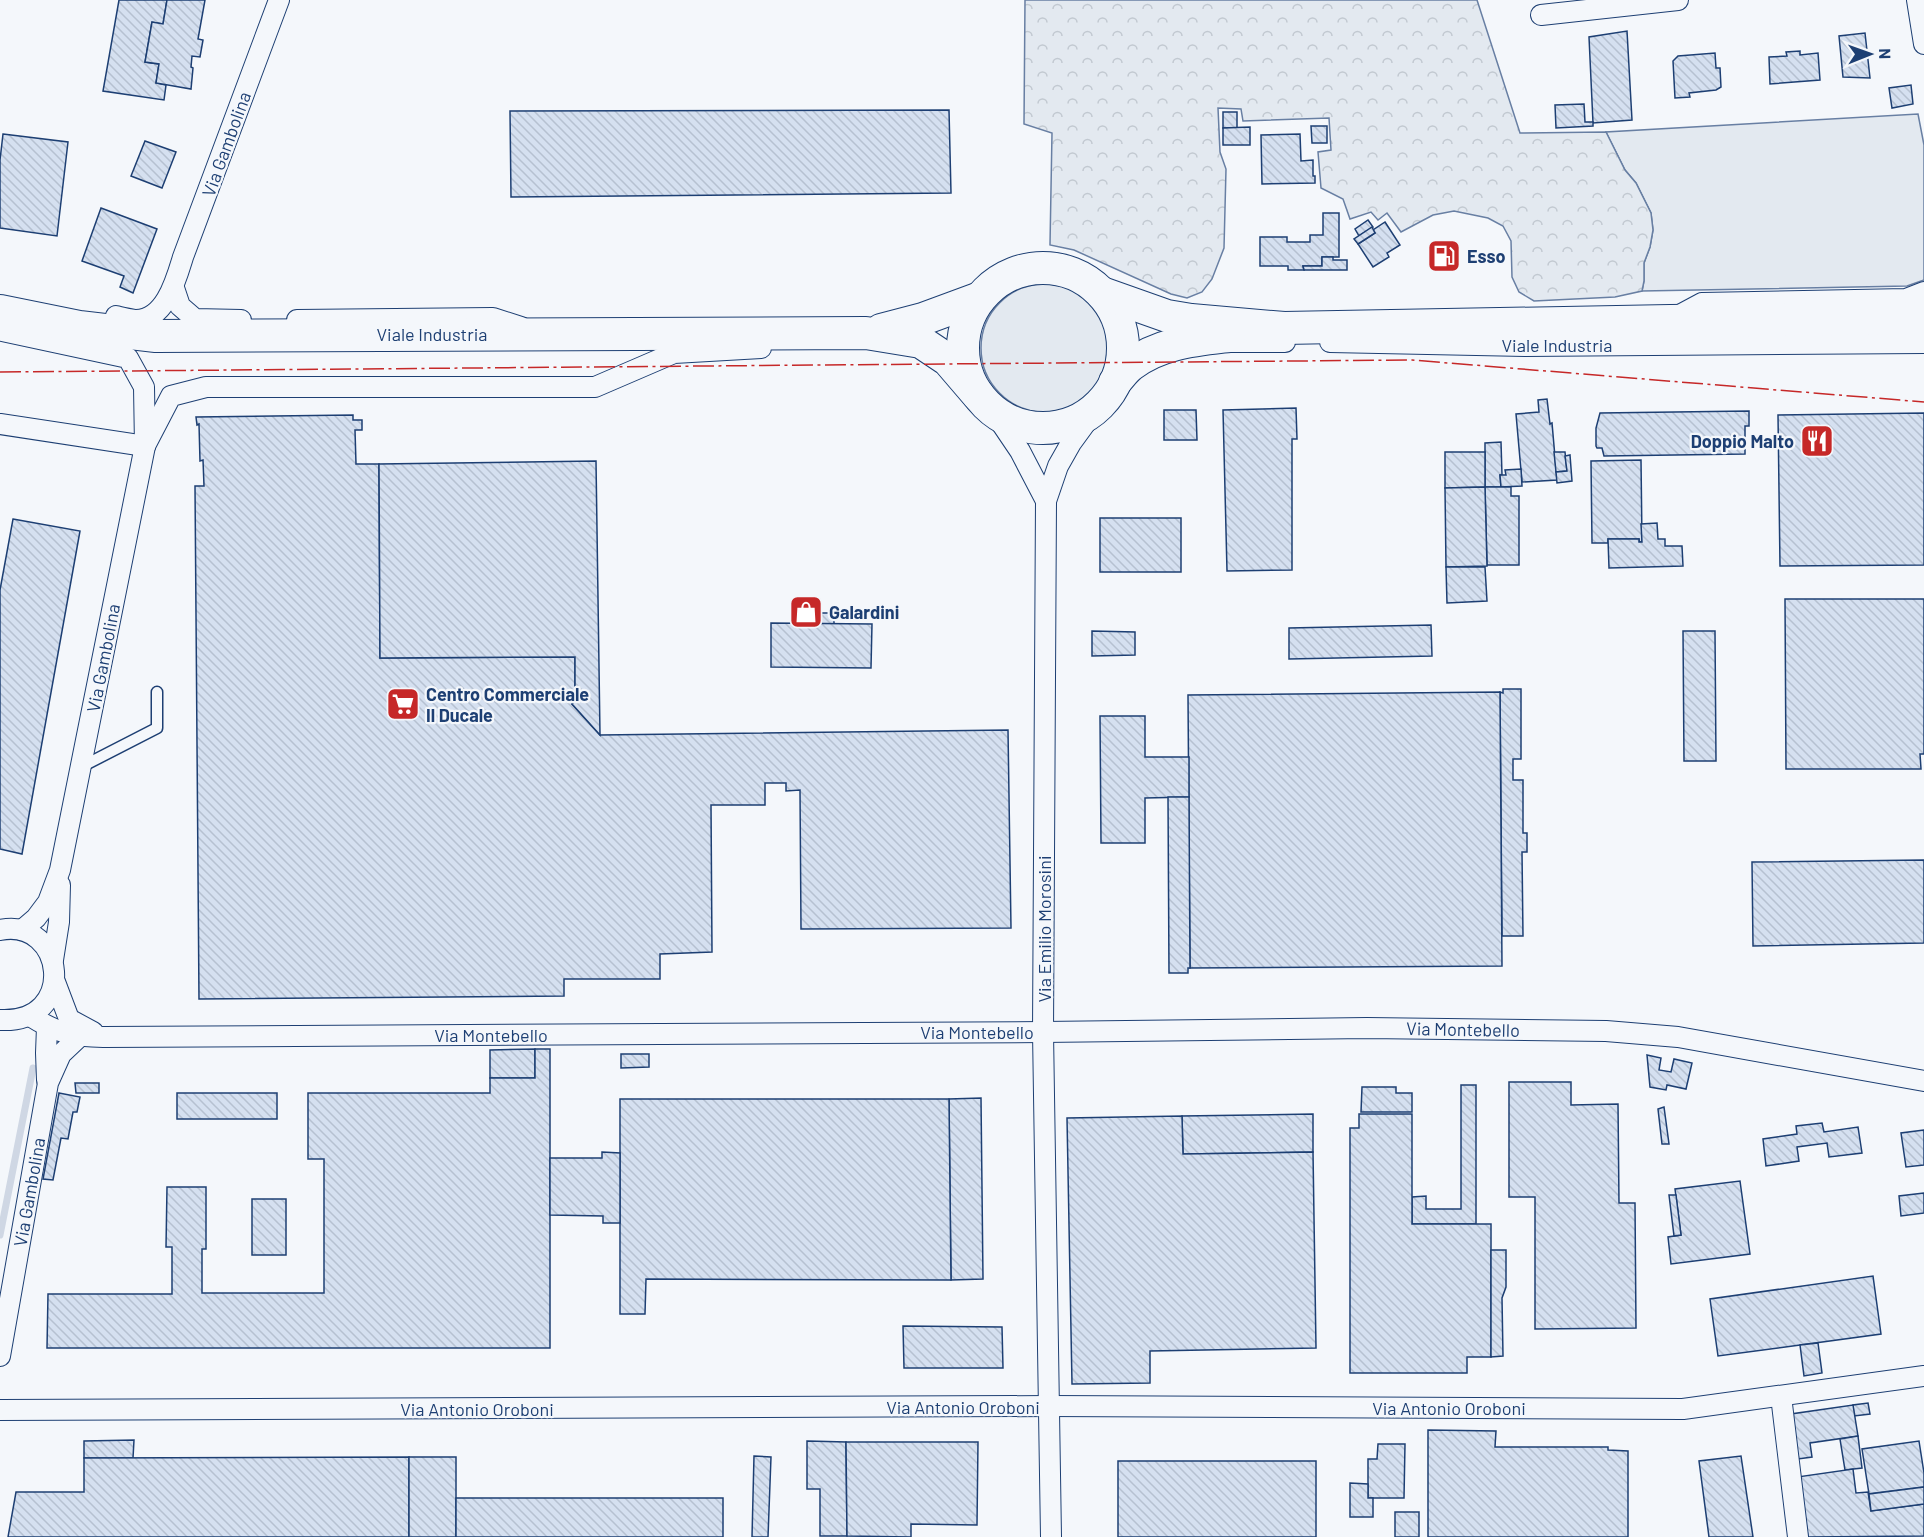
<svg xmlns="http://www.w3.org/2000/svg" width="1924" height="1537" font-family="Barlow,sans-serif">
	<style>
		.grass { fill: #e3e9f0; stroke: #687fa3; stroke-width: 1.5 }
		.forest { fill: url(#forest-crowns); stroke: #687fa3; stroke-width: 1.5 }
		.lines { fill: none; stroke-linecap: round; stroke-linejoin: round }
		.stream { stroke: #cfd7e4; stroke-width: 7 }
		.building { fill: url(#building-back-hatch); stroke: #1d3f73; stroke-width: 1.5 }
		.service-casing { stroke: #1d3f73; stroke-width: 13 }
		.minor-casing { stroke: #1d3f73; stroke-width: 22 }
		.primary-casing { stroke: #1d3f73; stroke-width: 34 }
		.service { stroke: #f4f7fb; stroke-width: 10 }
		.minor { stroke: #f4f7fb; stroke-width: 20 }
		.primary { stroke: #f4f7fb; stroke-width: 32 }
		.power { stroke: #c62828; stroke-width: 1.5; stroke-dasharray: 21 4.5 3 4.5; stroke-linecap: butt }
		.labels { text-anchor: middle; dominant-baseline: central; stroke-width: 4.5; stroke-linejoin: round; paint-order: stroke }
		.street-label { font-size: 18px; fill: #1d3f73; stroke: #f4f7fb }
		.poi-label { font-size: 18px; font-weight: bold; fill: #1d3f73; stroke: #f4f7fb; text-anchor: start }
	</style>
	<defs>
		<pattern id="forest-crowns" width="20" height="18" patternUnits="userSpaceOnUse" patternTransform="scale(1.5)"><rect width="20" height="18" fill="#e3e9f0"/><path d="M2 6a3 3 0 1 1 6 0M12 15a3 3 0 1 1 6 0" fill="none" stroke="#c2c9d1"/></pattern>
		<pattern id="building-back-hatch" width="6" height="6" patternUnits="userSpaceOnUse" patternTransform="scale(1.5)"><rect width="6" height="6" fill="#d5e0f0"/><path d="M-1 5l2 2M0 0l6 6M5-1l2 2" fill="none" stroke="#b6c1d1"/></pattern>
	</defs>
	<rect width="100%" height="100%" fill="#f4f7fb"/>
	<!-- grass -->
	<g class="grass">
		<path d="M1918,114l6,31v135l-17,6 -265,5 2,-10v-18l6,-16 3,-17 -2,-17 -15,-30 -11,-13 -19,-38z"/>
		<circle cx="1045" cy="348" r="64"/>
	</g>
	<!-- forest -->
	<path class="forest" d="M1025,0h452l43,133 86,-1 19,38 11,13 15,30 2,17 -3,17 -6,16v18l-2,10 -27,6 -81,4 -15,-9 -7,-15 -1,-36 -8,-15 -15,-8 -34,-7 -21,4 -32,17 -14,-19 -9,7 -7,-8 -21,7 -7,-20 -22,-11 -3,-36 13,-2 -2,-32 -86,3 -2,-12 -23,-1 2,44 6,17 -2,79 -12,31 -10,13 -15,6 -16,-4 -97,-44 -24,-5 2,-112 -28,-9z"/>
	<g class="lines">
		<!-- stream -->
		<path class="stream" d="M0,1235l33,-167"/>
	</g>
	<!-- building -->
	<g class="building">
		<path d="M119,0h48l-4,24 -11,-2 -7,40 14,2 -3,19 10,2 -2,15 -61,-9z"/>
		<path d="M167,0h38l-7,39 5,1 -3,17 -8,-1 -1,11 2,1 -2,21 -35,-6 3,-19 -14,-2 7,-40 11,2z"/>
		<path d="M1627,31l5,89 -39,3 -4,-86z"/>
		<path d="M1865,33l5,45 -27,-1 -4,-41z"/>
		<path d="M1800,51v4l18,-2 2,27 -50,4 -1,-27 18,-1 -1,-4z"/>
		<path d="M1715,53l1,15h4l1,19 -5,3 -27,3 1,4 -15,1 -2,-37 5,-5z"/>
		<path d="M1911,85l2,19 -21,4 -3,-20z"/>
		<path d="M1584,104l1,18h8v4l-37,2 -1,-23z"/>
		<path d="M949,110l2,83 -440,4 -1,-86z"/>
		<rect x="1223" y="112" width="14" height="16"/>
		<path d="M1311,126h16v17h-15z"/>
		<path d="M1250,127v18h-27v-17z"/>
		<path d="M3,134l65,8 -11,94 -57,-8v-68z"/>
		<path d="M1300,134l1,27 12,-1v16h2v7l-53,1 -1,-49z"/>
		<path d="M145,141l31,11 -14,36 -31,-12z"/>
		<path d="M101,208l56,21 -24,64 -13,-6 4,-11 -42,-15z"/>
		<path d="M1323,213h16v44h-17v9h-19l1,4h-16v-4h-28v-29h27v5h23v-7h13z"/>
		<path d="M1368,220l5,7 -14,9 -4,-7z"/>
		<path d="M1385,222l15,23 -13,8 2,4 -16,10 -15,-23 17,-11 -2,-3z"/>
		<path d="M1372,227l3,6 -17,11 -4,-5z"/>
		<path d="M1322,257h11v3h14v10h-43l-1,-4h19z"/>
		<path d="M1547,399l3,25 2,-1 5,57 -35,2 -6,-68 23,-2 -1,-12z"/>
		<path d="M1296,408l1,31h-5v131l-65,1 -4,-161z"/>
		<path d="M1164,410h32l1,30h-33z"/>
		<path d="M1749,411v15h-4v28l-141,2 -2,-8h-5l-1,-2v-18l4,-15z"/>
		<path d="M1924,413v152l-144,1 -2,-151z"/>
		<path d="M353,415v5h9v10h-7l1,34h23l1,194 195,-1v44l-3,3 28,31 408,-5 3,198 -210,1 -1,-139 -14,1v-8h-21v22h-54l1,147 -52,2v25h-96v17l-365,3 -4,-513h9l-1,-26 -3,1 -1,-37 -2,1 -1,-8z"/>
		<path d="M1501,442l1,33h-2l1,12h-16v-44z"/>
		<path d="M1445,452h40v35l-40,1z"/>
		<path d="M1554,452h11l2,19 -11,1z"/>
		<path d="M1570,455l2,26 -15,2 -1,-11 11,-1 -2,-15z"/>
		<path d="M1641,460l1,82h-3v-3h-31v4h-16l-1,-82z"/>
		<path d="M596,461l4,274 -28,-31 3,-3v-44l-195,1 -1,-194z"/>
		<path d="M1521,469l1,17 -21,1 -1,-12h6l-1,-5z"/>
		<path d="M1485,487h26v9h8v69h-32z"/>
		<path d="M1485,487l2,79 -41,1 -1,-79z"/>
		<rect x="1100" y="518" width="81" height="54"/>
		<path d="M13,519l67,12 -58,323 -22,-5v-259z"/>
		<path d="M1657,523l1,16h7v7h17l1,20 -74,2 -1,-29h31v3h3l-1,-18z"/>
		<path d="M1446,567h39l2,34 -40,2z"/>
		<path d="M1785,599h139v155h-4l1,15h-135z"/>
		<rect x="808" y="613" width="26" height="11"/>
		<path d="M771,623l101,1 -1,44 -100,-1z"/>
		<path d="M1431,625l1,31 -143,3v-31z"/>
		<path d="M1092,631l43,1v23l-43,1z"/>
		<path d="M1683,631h32l1,130h-32z"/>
		<path d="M1503,689h18v70h-8v21h10v53h4v19h-5l1,84h-21l-2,-244 3,1z"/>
		<path d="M1500,692l2,274 -312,2 -2,-273z"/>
		<path d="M1100,716h45v41h44v40l-44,1v45h-44z"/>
		<path d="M1168,797h21l1,171h-2v5h-19z"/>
		<path d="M1924,860v83l-171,3 -1,-84z"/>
		<path d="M535,1049v29h-45v-28z"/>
		<path d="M535,1049h15v299h-503l1,-54h124v-47h-6l1,-60h39v62h-4v44h122v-134h-16v-66h182v-15h45z"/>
		<path d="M621,1054h28v13l-28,1z"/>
		<path d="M1647,1055l14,3 -2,12 12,2 3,-13 18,4 -6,26 -19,-4 -1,5 -16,-3z"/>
		<path d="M1509,1082h62v23l47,-1 1,99h16l1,125 -101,1v-132h-26z"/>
		<path d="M75,1083h24v10h-23z"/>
		<path d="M1461,1085h15v139h-64v-27l14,-1v13h35z"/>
		<path d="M1362,1087h34v6h16v19h-51z"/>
		<path d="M59,1093l21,4 -3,15h-4l-5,27 -7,-1 -8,42 -10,-1z"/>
		<rect x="177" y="1093" width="100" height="26"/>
		<path d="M981,1098l2,181 -32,1 -2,-181z"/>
		<path d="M620,1099h329l2,181 -305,-1 -1,35h-25z"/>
		<path d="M1664,1107l5,37h-7l-4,-35z"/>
		<path d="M1313,1114v38l-130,2 -1,-38z"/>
		<path d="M1359,1114h53v110h79v133h-24v16h-117v-245h9z"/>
		<path d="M1182,1116l1,38 130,-2 3,196 -166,3v32l-78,1 -5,-266z"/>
		<path d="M1822,1123l2,9 34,-5 4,26 -33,4 -2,-14 -30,4 2,14 -33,5 -3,-27 34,-5 -1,-8z"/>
		<path d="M1924,1130v35l-18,2 -5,-34z"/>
		<path d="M602,1152l18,1v70h-17v-7l-53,-1v-57h52z"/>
		<path d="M1740,1181l10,73 -79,10 -3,-27 13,-2 -6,-46z"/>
		<path d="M1924,1193v20l-23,3 -2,-20z"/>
		<path d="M1669,1195h7l5,40 -7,1z"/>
		<rect x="252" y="1199" width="34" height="56"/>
		<path d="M1491,1250h15v37l-4,11 1,58 -12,1z"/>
		<path d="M1873,1276l8,58 -163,22 -8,-57z"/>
		<path d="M903,1326l99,1 1,41h-99z"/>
		<path d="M1818,1343l4,30 -18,3 -4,-31z"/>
		<path d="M1868,1403l2,11 -16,2 -1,-11z"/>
		<path d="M1853,1405l5,31 -48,7 2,14 -14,2 -7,-45z"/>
		<path d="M1428,1430l68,1 -1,16h113v3l20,1v86h-200z"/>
		<path d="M1858,1436l4,32 -17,2 -5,-31z"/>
		<path d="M134,1440l-1,18h-49v-17z"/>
		<path d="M807,1441l39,1 1,94h-27v-47h-13z"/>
		<path d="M1919,1441l5,32v14l-55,7 -7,-45z"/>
		<path d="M846,1442h132l-1,83 -66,-1v13l-64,-1z"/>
		<path d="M1378,1444h27l-1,54h-36v-39h9z"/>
		<path d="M754,1456l17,1 -3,80h-16z"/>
		<path d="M1741,1456l12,81h-44l-10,-76z"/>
		<path d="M409,1457v80h-401l8,-45h68v-34z"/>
		<rect x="409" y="1457" width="47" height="80"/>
		<rect x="1118" y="1461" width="198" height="76"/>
		<path d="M1853,1469l3,24 12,-1 3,19 53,-7v32l-116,1 -5,-36 -6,-24z"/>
		<path d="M1350,1483l18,1v14h5v19h-23z"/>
		<path d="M1924,1487v17l-53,7 -2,-17z"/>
		<rect x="456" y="1498" width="267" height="39"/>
		<rect x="1395" y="1512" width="24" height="25"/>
	</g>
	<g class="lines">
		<!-- service casing -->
		<g class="service-casing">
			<path id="service" d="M81,767l76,-39v-36"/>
		</g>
		<!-- minor casing -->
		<g class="minor-casing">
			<g id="minor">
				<path d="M1917,0l7,44"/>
				<path d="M1541,15l137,-15"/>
				<path d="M174,288l6,18 15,13 46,1"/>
				<path d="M116,316c6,2 13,3 19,4 30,1 41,-40 48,-63l96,-257"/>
				<path d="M1674,318l28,-15 204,-4 18,-7"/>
				<path d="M297,320l196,-2 28,9"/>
				<path d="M0,326l2,5 126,27 16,29 1,59 -85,424 -12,32 -12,16 -14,12"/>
				<path d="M1219,342h66"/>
				<path d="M1330,342l195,4 399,-3"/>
				<path d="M993,411l27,40 26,50"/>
				<path d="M0,424l145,22"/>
				<path d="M145,446l26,-50 35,-9h389l79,-34 87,-5"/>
				<path d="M0,930c65,-13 79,94 0,90"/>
				<path d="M53,960l6,-38 1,-37"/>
				<path d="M55,982l14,37 24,13"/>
				<path d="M30,1016c25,16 43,21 73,21l940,-5 324,-4 239,3 72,6 246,44"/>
				<path d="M47,1027l-1,26 1,27"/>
				<path d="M0,1356l48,-273 13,-29 18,-17"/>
				<path d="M1781,1396l17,141"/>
				<path d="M0,1410l1049,-4 634,3 241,-33"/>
				<path d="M1051,1537l-8,-505 3,-531 12,-35 13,-23 27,-37"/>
			</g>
		</g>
		<!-- primary casing -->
		<g class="primary-casing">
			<g id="primary">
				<circle cx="1043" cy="348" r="80"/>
				<path d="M1102,293l65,23 24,4 93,8 386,-7 254,-3"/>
				<path d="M0,311l79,16 77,9 710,-3 55,9 27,18 30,35"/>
				<path d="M881,330l42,-11 57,-21"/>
				<path d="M1115,382c5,-5 10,-13 16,-17 28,-22 64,-25 98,-29"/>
			</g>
		</g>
		<!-- service -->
		<use href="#service" class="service"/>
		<!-- minor -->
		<use href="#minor" class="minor"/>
		<!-- primary -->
		<use href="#primary" class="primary"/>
		<!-- power -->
		<path class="power" d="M0,372l1412,-12 512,42"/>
	</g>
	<!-- icons -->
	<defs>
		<g id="fuel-square" transform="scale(1.725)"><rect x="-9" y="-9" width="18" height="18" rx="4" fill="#c62828" stroke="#f4f7fb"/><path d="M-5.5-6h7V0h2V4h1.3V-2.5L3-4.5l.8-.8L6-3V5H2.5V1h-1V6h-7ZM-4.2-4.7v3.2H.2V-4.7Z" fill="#fff"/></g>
		<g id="restaurant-square" transform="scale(1.725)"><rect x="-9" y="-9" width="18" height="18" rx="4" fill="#c62828" stroke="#f4f7fb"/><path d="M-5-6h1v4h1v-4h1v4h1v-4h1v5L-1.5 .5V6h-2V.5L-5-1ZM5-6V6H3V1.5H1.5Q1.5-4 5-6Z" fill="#fff"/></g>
		<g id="shop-square" transform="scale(1.725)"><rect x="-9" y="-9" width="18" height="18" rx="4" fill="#c62828" stroke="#f4f7fb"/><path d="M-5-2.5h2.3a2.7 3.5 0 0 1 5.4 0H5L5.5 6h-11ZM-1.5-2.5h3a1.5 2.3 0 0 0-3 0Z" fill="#fff"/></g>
		<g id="supermarket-square" transform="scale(1.725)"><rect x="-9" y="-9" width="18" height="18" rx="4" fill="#c62828" stroke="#f4f7fb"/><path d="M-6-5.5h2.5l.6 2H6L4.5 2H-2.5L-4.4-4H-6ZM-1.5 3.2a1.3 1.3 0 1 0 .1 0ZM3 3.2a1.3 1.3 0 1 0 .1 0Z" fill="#fff"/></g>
	</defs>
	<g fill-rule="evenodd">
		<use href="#fuel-square" x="1444" y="256"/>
		<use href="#restaurant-square" x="1817" y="441"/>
		<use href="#shop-square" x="806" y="612"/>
		<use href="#supermarket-square" x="403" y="704"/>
	</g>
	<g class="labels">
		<!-- street labels -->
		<g class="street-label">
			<text transform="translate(226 144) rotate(-70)">Via Gambolina</text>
			<text x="432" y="334">Viale Industria</text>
			<text x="1557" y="345">Viale Industria</text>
			<text transform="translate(103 658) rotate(-79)">Via Gambolina</text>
			<text transform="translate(1044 929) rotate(-90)">Via Emilio Morosini</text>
			<text transform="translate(1463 1029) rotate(1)">Via Montebello</text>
			<text x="977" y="1032">Via Montebello</text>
			<text x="491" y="1035">Via Montebello</text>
			<text transform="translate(29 1192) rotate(-80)">Via Gambolina</text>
			<text x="963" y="1407">Via Antonio Oroboni</text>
			<text x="1449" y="1408">Via Antonio Oroboni</text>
			<text x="477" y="1409">Via Antonio Oroboni</text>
		</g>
		<!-- poi labels -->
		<g class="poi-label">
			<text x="1467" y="256">Esso</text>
			<text x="1794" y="441" text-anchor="end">Doppio Malto</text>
			<text x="829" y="612">Galardini</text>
			<text x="426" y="694">Centro Commerciale<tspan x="426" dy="21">Il Ducale</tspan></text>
		</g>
	</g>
	<!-- north arrow -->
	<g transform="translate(1870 54) rotate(89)" stroke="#f4f7fb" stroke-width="4.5" paint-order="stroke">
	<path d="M0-4.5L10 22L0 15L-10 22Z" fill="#1d3f73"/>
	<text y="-9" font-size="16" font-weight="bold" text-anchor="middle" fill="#1d3f73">N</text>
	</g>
</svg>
